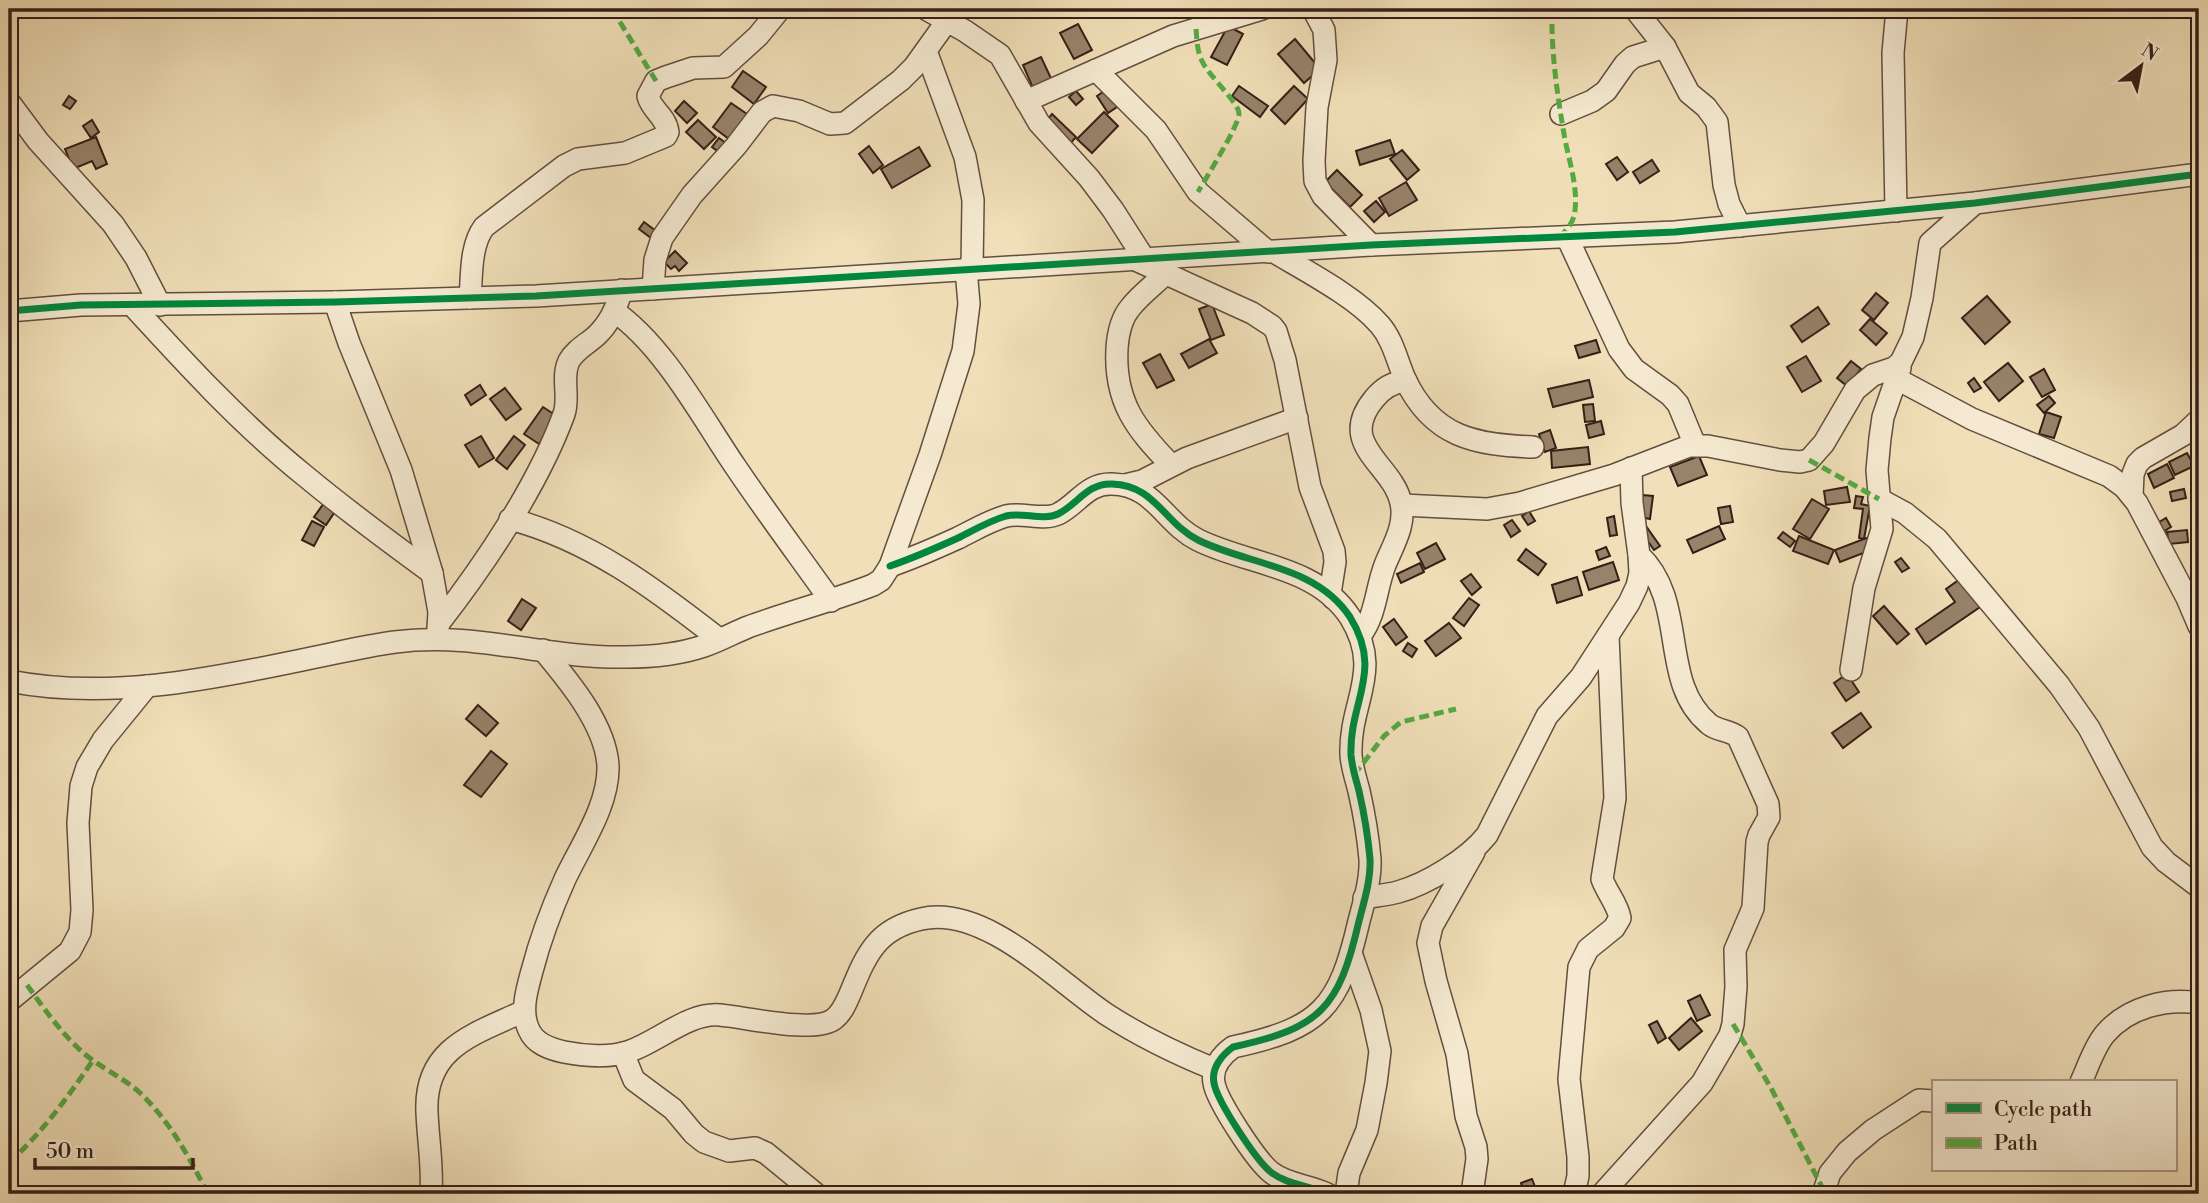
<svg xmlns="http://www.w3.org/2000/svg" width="2208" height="1203" font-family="'Libre Bodoni',serif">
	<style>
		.building { fill: #97826a; stroke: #361e16; stroke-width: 2 }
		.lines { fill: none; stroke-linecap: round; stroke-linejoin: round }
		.minor-casing { stroke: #644e3e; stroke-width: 24 }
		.minor { stroke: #f5ead1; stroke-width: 21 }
		.quiet { stroke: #55aa42; stroke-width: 5; stroke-dasharray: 10 5; stroke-linecap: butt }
		.cycleway-casing { stroke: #f5ead1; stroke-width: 11 }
		.cycleway { stroke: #00873e; stroke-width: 7 }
	</style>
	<rect width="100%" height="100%" fill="#f0dfb8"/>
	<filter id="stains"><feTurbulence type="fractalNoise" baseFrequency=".00286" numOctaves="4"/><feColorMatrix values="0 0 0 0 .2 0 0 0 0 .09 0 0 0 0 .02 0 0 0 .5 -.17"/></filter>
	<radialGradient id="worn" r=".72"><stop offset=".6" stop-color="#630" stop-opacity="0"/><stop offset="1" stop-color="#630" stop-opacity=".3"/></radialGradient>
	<!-- building -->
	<g class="building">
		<path d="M1040,9h15l2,3 -13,6z"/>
		<path d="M1078,24l14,26 -18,9 -14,-26z"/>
		<path d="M1228,26l15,8 -16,31 -16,-8z"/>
		<path d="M1295,39l25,30 -16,14 -26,-29z"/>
		<path d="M1041,57l14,30 -19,8 -13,-30z"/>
		<path d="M743,71l23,16 -12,17 -22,-17z"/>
		<path d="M1239,86l29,20 -8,11 -28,-21z"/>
		<path d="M1294,86l14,13 -23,25 -14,-14z"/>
		<path d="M1109,88l11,17 -12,8 -11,-17z"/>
		<path d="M1076,91l7,8 -7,6 -7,-8z"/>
		<path d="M69,96l7,5 -6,8 -7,-4z"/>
		<path d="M684,101l13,12 -10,10 -12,-12z"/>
		<path d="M731,103l16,11 -18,25 -16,-12z"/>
		<path d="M1104,112l14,14 -26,27 -15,-14z"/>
		<path d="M1052,114l24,23 -8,9 -23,-23z"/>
		<path d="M92,120l7,12 -8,6 -8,-12z"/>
		<path d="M698,120l18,17 -12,12 -18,-17z"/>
		<path d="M96,137l11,27 -11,5 -4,-8 -19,8 -8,-20z"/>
		<path d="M719,138l11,8 -7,9 -11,-8z"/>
		<path d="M1390,140l5,14 -35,11 -4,-14z"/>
		<path d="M869,146l14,19 -10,8 -14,-19z"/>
		<path d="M919,147l11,19 -38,22 -11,-19z"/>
		<path d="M1402,150l17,20 -12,10 -17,-21z"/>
		<path d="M1617,157l11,15 -11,8 -11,-16z"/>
		<path d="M1652,160l7,11 -19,12 -7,-11z"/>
		<path d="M1337,170l25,25 -12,12 -25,-25z"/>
		<path d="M1406,182l11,18 -28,16 -10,-18z"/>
		<path d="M1376,201l9,11 -11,10 -10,-11z"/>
		<path d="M644,222l12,9 -5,7 -12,-9z"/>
		<path d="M675,251l12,12 -8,8 -4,-5 -4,3 -7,-7z"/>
		<path d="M1876,293l12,10 -14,17 -12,-10z"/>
		<path d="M1987,296l23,26 -25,22 -23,-26z"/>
		<path d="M1212,304l12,31 -13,5 -12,-31z"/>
		<path d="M1818,307l11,17 -27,18 -11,-16z"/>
		<path d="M1870,319l17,14 -11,12 -16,-15z"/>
		<path d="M1209,339l8,14 -28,15 -8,-14z"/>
		<path d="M1596,340l4,12 -21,6 -4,-12z"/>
		<path d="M1160,354l14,26 -17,8 -14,-25z"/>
		<path d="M1806,356l15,25 -19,11 -15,-25z"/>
		<path d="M1851,361l10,8 -14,17 -10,-8z"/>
		<path d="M2008,363l15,18 -24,20 -15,-19z"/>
		<path d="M2044,369l11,21 -13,7 -12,-20z"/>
		<path d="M1974,378l7,10 -7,4 -6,-9z"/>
		<path d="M1589,380l4,17 -40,10 -5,-18z"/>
		<path d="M480,385l6,10 -15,10 -6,-10z"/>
		<path d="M505,388l16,21 -15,11 -16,-21z"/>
		<path d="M2049,396l6,7 -11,10 -7,-8z"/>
		<path d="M1593,404l2,17 -10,1 -2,-17z"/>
		<path d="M543,407l15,10 -19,27 -15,-10z"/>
		<path d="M2046,412l15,5 -7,21 -15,-4z"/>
		<path d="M1601,421l3,13 -15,4 -3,-13z"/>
		<path d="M1550,430l6,18 -11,4 -6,-18z"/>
		<path d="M481,436l13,22 -15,9 -14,-22z"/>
		<path d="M514,436l11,9 -18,24 -11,-9z"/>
		<path d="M1588,447l2,17 -38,4 -1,-17z"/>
		<path d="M2187,453l7,13 -19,9 -6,-13z"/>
		<path d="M1699,456l8,19 -29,11 -8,-19z"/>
		<path d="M2167,464l7,14 -20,10 -6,-14z"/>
		<path d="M1847,487l3,15 -24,3 -2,-14z"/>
		<path d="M2184,489l2,9 -14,3 -2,-9z"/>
		<path d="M1642,495l11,1 -3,23 -10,-2z"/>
		<path d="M1856,496l7,1 -2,7 9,2 -6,33 -5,-1 4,-29 -9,-1z"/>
		<path d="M1812,499l17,10 -19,30 -17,-10z"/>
		<path d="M324,503l12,7 -10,15 -12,-8z"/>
		<path d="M1730,506l3,16 -12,2 -3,-16z"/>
		<path d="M1529,511l6,10 -7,4 -6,-9z"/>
		<path d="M1614,516l3,19 -7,1 -3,-18z"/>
		<path d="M2166,518l5,9 -10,6 -5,-9z"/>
		<path d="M1512,520l8,11 -9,6 -7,-12z"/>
		<path d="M312,521l12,6 -10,19 -12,-6z"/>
		<path d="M1646,526l14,20 -6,4 -14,-20z"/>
		<path d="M1719,526l6,13 -32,14 -6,-13z"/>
		<path d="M2187,530l1,12 -19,2 -2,-12z"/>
		<path d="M1783,532l12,9 -5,6 -12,-9z"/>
		<path d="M1799,536l35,14 -6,14 -35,-13z"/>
		<path d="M1869,537l5,12 -34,13 -5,-12z"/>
		<path d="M1436,543l9,16 -20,10 -8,-16z"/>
		<path d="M1606,547l4,9 -11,4 -3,-9z"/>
		<path d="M1526,549l20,15 -8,11 -20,-15z"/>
		<path d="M1901,558l8,10 -7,4 -7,-10z"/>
		<path d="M1613,562l6,18 -30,10 -6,-18z"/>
		<path d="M1420,563l4,9 -23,11 -4,-9z"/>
		<path d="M1471,574l10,13 -9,8 -11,-14z"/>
		<path d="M1577,577l5,18 -25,8 -5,-18z"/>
		<path d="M1963,577l20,28 -57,39 -10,-15 39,-27 -9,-13z"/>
		<path d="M1469,598l10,7 -15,21 -11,-8z"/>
		<path d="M522,599l14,9 -15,22 -13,-9z"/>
		<path d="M1884,606l25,28 -12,10 -24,-28z"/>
		<path d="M1394,619l13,18 -11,8 -13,-18z"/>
		<path d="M1449,623l12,15 -25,18 -11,-15z"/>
		<path d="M1408,643l9,6 -5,8 -9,-6z"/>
		<path d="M1847,674l12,18 -13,9 -12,-18z"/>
		<path d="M478,705l20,18 -12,13 -20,-17z"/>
		<path d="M1861,713l10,14 -28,21 -11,-15z"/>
		<path d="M491,751l16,13 -26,33 -17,-12z"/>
		<path d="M1700,995l10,20 -13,6 -9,-20z"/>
		<path d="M1691,1018l11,13 -23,19 -10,-12z"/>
		<path d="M1657,1021l9,17 -8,5 -9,-18z"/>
		<path d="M1532,1179l6,15h-13l-4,-11z"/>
	</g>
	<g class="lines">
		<!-- minor casing -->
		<g class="minor-casing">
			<g id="minor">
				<path d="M926,9l39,22 35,24 39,68 50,55 24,32 32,50"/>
				<path d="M1313,9l11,21 2,30 -9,47 -3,54 1,20 8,15 48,49"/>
				<path d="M1635,9l30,38 24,46 17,14 11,15 7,63 5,19 11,22"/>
				<path d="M926,51l39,106 8,43 -1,69"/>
				<path d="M1096,70l60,60 42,62 70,60"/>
				<path d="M1026,101l147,-65 89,-27"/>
				<path d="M9,102l29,39 75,83 23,34 24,47"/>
				<path d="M1561,114l31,-13 14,-10 19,-27 8,-7 32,-10"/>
				<path d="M1896,211l-3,-158 4,-44"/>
				<path d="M1567,237l52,112 15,20 36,26 8,9 17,41"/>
				<path d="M1274,252c32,19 82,45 106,73 13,15 17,36 25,54 27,58 70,66 128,68"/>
				<path d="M1138,261l114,52 20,13 4,5 9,29 25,127 24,64 1,11 -5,32 3,4"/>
				<path d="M1165,274c-11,11 -25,21 -35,34 -9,11 -12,26 -13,40 -3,54 19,81 54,117"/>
				<path d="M653,289l2,-29 7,-22 30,-43 44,-49 26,-34 11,-6 26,5 31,13 15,-1 56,-43 13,-13 33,-46"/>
				<path d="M470,298c2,-23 0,-52 14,-71l80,-61 14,-7 47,-6 41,-17 2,-4c-2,-16 -17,-22 -20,-36l8,-15 10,-4 27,-9 31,-1 34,-31 22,-27"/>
				<path d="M335,302l14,41 52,127 31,103 7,39 -1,16"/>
				<path d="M132,305c54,59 109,119 172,170 41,34 84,66 128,98"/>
				<path d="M9,311l72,-6 254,-3 201,-6 835,-51 304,-13 300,-29 224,-29"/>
				<path d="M614,311c50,35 87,105 121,155 31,46 64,90 96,135"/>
				<path d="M1897,379l75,40 137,57 15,11 13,16 50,95 12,28"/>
				<path d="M1125,485l17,-4 45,-23 110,-40"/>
				<path d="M2132,496l1,-22 4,-10 6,-6 40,-23 16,-15"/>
				<path d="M1879,499l26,14 32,26 122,146 30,43 63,119 14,15 33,25"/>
				<path d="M1402,505l85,4 33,-6 94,-28 75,-29h19l72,14 20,2 9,-2 15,-17 31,-53 18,-15 21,-7 7,-6 12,-25 9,-39 8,-55 45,-40"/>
				<path d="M510,519c80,21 145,70 209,120"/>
				<path d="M890,566c23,-8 46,-18 68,-28 16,-8 31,-17 48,-22 17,-4 37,5 52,-2 20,-10 29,-31 54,-30 43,1 52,39 86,56 50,25 118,25 152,77 34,55 -1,84 1,138 1,13 5,24 8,36 5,22 9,45 11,68 1,20 -6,43 -11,62 -20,87 -38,107 -126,126 -11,8 -22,21 -19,36 3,18 43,79 58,90 16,12 37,12 55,21"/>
				<path d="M439,623c46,-59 99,-138 125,-209 6,-17 -3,-37 5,-53 6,-11 18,-17 27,-25 14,-13 20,-28 26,-46"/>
				<path d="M1360,636c16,-20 16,-48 25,-71 8,-20 21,-40 16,-62 -8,-39 -65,-58 -27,-104 8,-10 19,-17 32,-18"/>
				<path d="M543,650c25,30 63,75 65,116 1,39 -27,79 -43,113 -13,29 -25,61 -33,92 -5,18 -12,41 -3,59 6,14 21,19 35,22 20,4 47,6 66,-1 29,-10 59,-39 90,-36 25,2 95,19 114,4 8,-6 12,-16 16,-25 16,-39 26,-65 71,-75 63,-15 136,62 185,95 34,22 71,40 108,55"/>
				<path d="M1851,670l13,-82 18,-59 -5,-59 3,-32 3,-21 17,-49"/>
				<path d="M9,681c97,19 197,-1 293,-21 31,-6 62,-14 93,-18 81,-11 151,17 231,15 26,0 54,-3 78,-11 15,-5 29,-13 44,-19 41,-15 84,-26 125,-42l8,-5 9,-14 40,-111 33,-104 6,-47 -3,-35"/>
				<path d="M1364,898c11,-2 23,-3 34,-6 29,-8 70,-33 89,-57l60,-119 34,-39 48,-74 8,-17 3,-13 -1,-18 -7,-52 -1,-35"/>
				<path d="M9,1001l61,-50 10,-19 2,-22 -4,-87 3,-37 6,-19 16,-27 44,-54"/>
				<path d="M623,1053l11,27 39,29 21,25 10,8 25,9 26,-3 11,5 50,41"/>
				<path d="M2081,1082c7,-15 13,-35 24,-48 23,-27 61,-36 94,-31"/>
				<path d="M431,1194c2,-27 -3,-54 -4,-82 -3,-65 48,-78 97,-101"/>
				<path d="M1346,1194l3,-21 18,-43 9,-47 4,-32 -9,-41 -20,-57"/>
				<path d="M1472,1194l5,-35 -1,-12 -10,-31 -9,-62 -21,-73 -8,-38 4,-17 42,-74"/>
				<path d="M1574,1194l4,-18v-19l-9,-78 10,-112 9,-18 26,-21 6,-10c-3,-15 -13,-25 -18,-39l13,-81 -7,-162"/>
				<path d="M1602,1194l100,-111 28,-48 3,-11 3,-37 -1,-37 18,-42 4,-66 2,-7 10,-18 -1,-13 -30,-67c-8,-7 -21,-6 -29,-13 -51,-42 -20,-122 -70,-169"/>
				<path d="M1823,1194l7,-21 17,-21 26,-22 46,-30 14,1"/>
			</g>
		</g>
		<!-- minor -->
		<use href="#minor" class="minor"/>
		<!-- quiet -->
		<g class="quiet">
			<path d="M612,9l44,72"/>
			<path d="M1552,9c-1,42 5,84 12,125 4,24 14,51 11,76 -1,12 -7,19 -16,27"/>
			<path d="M1196,29c1,11 1,22 6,32 6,14 38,43 37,53 -1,13 -32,62 -41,78"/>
			<path d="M1809,460l70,39"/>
			<path d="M1354,775l30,-39 17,-14 55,-13"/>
			<path d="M27,985c16,22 32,45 51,63 18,18 42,27 61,44 31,29 50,65 69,102"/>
			<path d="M1733,1024l38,64 53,103"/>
			<path d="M9,1162c30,-25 62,-69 84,-102"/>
		</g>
		<!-- cycleway casing -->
		<g class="cycleway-casing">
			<g id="cycleway">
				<path d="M9,311l72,-6 254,-3 201,-6 835,-51 304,-13 300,-29 224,-29"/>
				<path d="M890,566c23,-8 46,-18 68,-28 16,-8 31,-17 48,-22 17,-4 37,5 52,-2 20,-10 29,-31 54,-30 43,1 52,39 86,56 50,25 118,25 152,77 34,55 -1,84 1,138 1,13 5,24 8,36 5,22 9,45 11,68 1,20 -6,43 -11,62 -20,87 -38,107 -126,126 -11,8 -22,21 -19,36 3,18 43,79 58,90 16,12 37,12 55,21"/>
			</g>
		</g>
		<!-- cycleway -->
		<use href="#cycleway" class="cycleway"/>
	</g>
	<!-- margin -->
	<rect width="2208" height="1203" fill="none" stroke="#f0dfb8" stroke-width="35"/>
	<rect x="10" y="10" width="2187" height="1182" fill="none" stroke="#361e16" stroke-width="3.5"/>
	<rect x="18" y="18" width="2173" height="1168" fill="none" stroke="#361e16" stroke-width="2"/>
	<!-- legend -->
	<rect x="1932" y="1080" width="245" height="91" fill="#f5ead1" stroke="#a99886" stroke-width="2"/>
	<rect x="1946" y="1103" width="35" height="10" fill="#00873e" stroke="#a99886" stroke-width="2"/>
	<text x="1994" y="1116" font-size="21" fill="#361e16">Cycle path</text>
	<rect x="1946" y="1138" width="35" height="10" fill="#55aa42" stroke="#a99886" stroke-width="2"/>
	<text x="1994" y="1150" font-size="21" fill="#361e16">Path</text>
	<!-- north arrow -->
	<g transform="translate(2141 66) rotate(32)" stroke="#f5ead1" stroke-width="5" paint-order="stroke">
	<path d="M0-5L12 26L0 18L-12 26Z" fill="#361e16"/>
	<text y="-10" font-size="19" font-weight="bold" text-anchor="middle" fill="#361e16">N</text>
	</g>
	<!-- scale -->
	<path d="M35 1158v10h158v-10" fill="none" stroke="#361e16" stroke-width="3.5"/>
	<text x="46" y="1158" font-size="21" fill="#361e16" stroke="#f5ead1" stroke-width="5" paint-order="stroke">50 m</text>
	<rect width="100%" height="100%" filter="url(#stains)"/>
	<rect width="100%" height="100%" fill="url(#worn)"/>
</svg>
